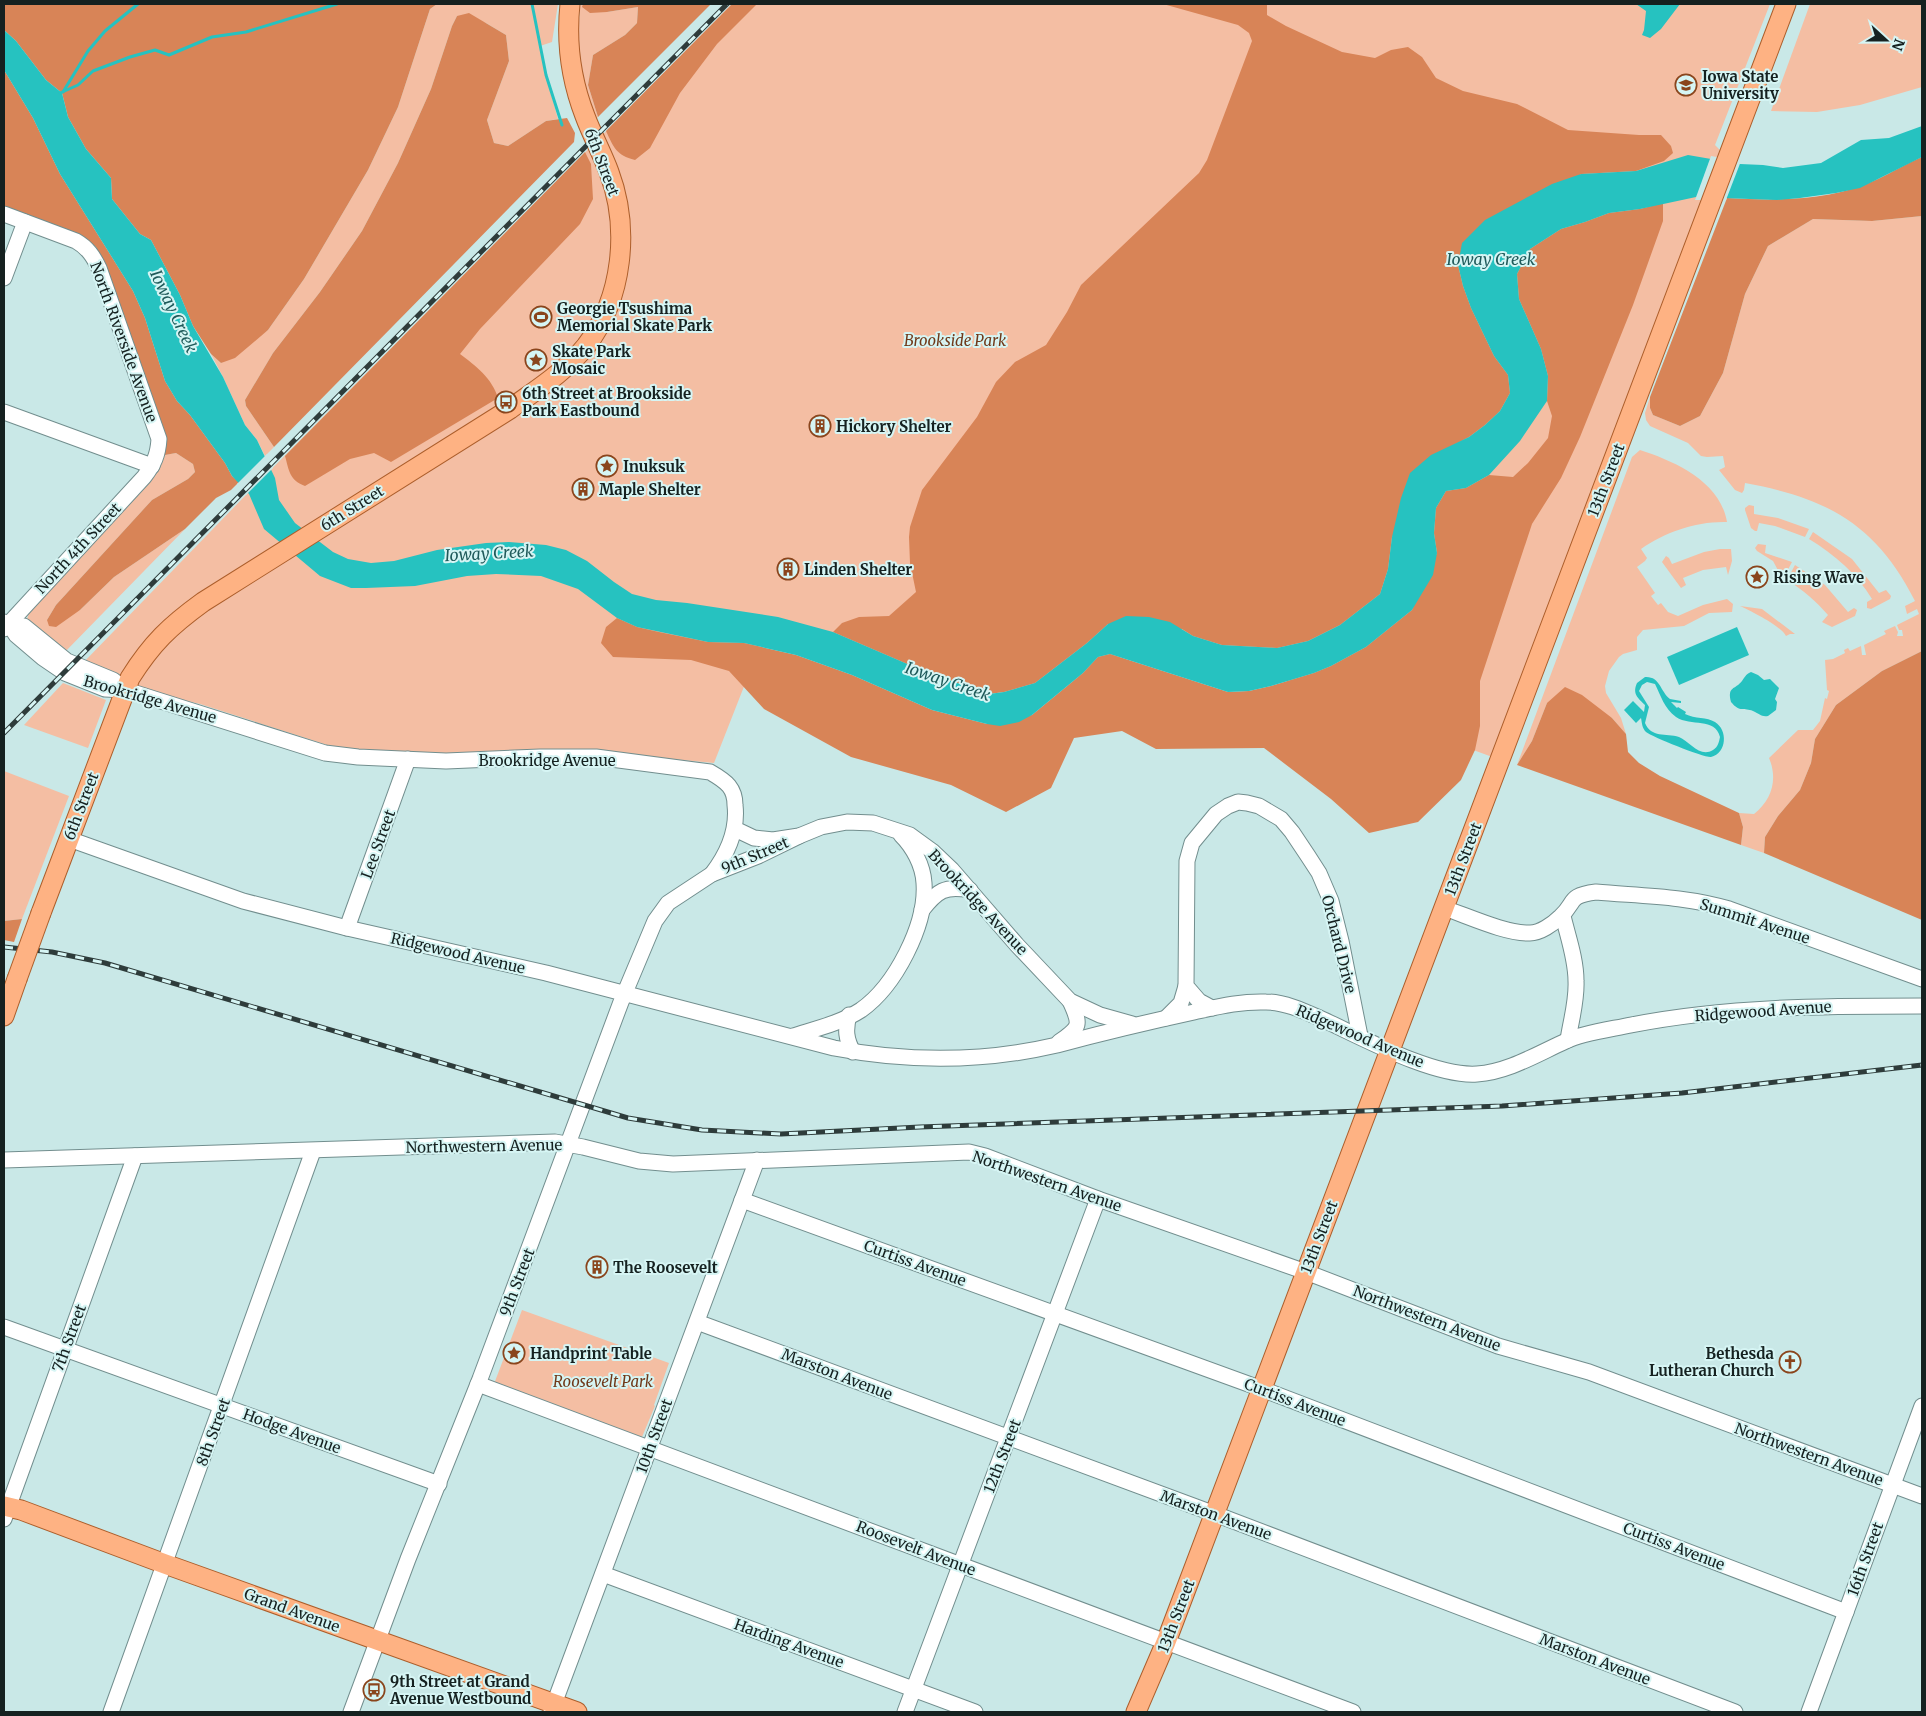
<svg xmlns="http://www.w3.org/2000/svg" width="1926" height="1716" font-family="Merriweather,serif">
	<style>
		.green { fill: #f4bea3 }
		.forest { fill: #d88457 }
		.water { fill: #26c2c0; fill-rule: evenodd }
		.pier { fill: #c9e8e7 }
		.lines { fill: none; stroke-linecap: round; stroke-linejoin: round }
		.stream { stroke: #26c2c0; stroke-width: 3 }
		.minor-casing { stroke: #728e8e; stroke-width: 17 }
		.major-casing { stroke: #ac5e2b; stroke-width: 21 }
		.minor { stroke: #fff; stroke-width: 15 }
		.major { stroke: #feb283; stroke-width: 19 }
		.rail-casing { stroke: #2e3c3b; stroke-width: 5 }
		.rail { stroke: #d6f5f4; stroke-width: 3; stroke-dasharray: 9; stroke-linecap: butt }
		.major-bridge-casing { stroke: #ac5e2b; stroke-width: 21; stroke-linecap: butt }
		.major-bridge { stroke: #feb283; stroke-width: 19 }
		.labels { text-anchor: middle; dominant-baseline: central; stroke-width: 4; stroke-linejoin: round; paint-order: stroke }
		.poi-label { font-size: 15px; font-weight: bold; fill: #152120; stroke: #d6f5f4; text-anchor: start }
		.street-label { font-size: 15px; fill: #152120; stroke: #d6f5f4 }
		.park-label { font-size: 15px; font-style: italic; fill: #703919; stroke: #d6f5f4 }
		.water-label { font-size: 16px; font-style: italic; fill: #1f5a5a; stroke: #d6f5f4 }
	</style>
	<rect width="100%" height="100%" fill="#c9e8e7"/>
	<!-- green -->
	<g class="green">
		<path d="M437,4h121l-6,38 -12,4 6,30 12,43 -12,2 -38,25 -14,-3 -7,-23 22,-59 -3,-26 -20,-12 -29,-7 -5,10 -21,63 -33,74 -36,68 -42,61 -47,61 -28,47 1,6 28,41 -9,9 -8,-16 -12,-15 -22,-48 -12,-23 10,9 47,-33 36,-51 64,-109 30,-63 32,-98z"/>
		<path d="M580,4h3v3l24,5 31,-5 -1,16 -12,12 -32,20 -5,30 10,32 -3,3 -12,-36 -5,-45z"/>
		<path d="M732,4h1038l-55,141 6,6 -226,607 -334,-123 -126,64 -270,-66 -51,130 -117,-11 -152,2 -87,-4 -31,-5 -127,-41 -54,-13 -64,-27 159,-164z"/>
		<path d="M1810,4h112v83l-62,18 -43,7 -46,-1z"/>
		<path d="M1922,216v435l-40,20 -46,34 -21,34 -4,24 -11,27 -22,26 -13,21 -1,16 -23,-8 2,-18 -4,-14 15,1c18,-14 24,-35 15,-56l29,-28h15l7,-9 5,-23 2,1 2,-8 -2,-1 -2,-30 8,-1 12,-6 -1,-3 4,-2 2,3 11,-5 1,9h4l-2,-10 22,-11 -2,-3 11,-5 3,6 -1,4h6l-1,-6h-3l-2,-5 22,-11 -2,-5 -10,5 -2,-8 10,-5c-39,-77 -88,-103 -170,-118l-1,7 -2,3 -7,-3 -16,-20 6,-3 -2,-11 -16,1 -6,-1 -13,-13 -38,-17 -4,-6 -1,-7 5,-16v11l3,7 27,11 20,-10 23,-43 22,-79 23,-48 45,-27 59,2z"/>
		<path d="M1640,450c34,11 80,31 87,72 -30,-1 -62,10 -86,27l6,9 -2,3 -8,6 18,26 -4,3 7,9 3,-2 7,9 10,4 25,-11 24,-6 6,5 -1,8 -23,1 -25,13 -41,4 -6,7v13l-14,4 -4,3 -10,14 -4,15 1,7 15,25 5,16 -14,-16 -65,-15 -15,38 -15,24 115,-308z"/>
		<path d="M163,453l2,2 11,-2 17,11 2,8 -7,7 -36,21 -96,105 -9,15 33,-10 34,-33 71,-48 -122,125 -34,-29 -2,-6 2,-6z"/>
		<path d="M1749,505l5,1v8l24,4 31,11 -4,8 -30,-11 -16,-3 -2,8h-2l-4,-3 -6,-18v-2z"/>
		<path d="M1813,532l39,27 27,34 7,-3 5,6 -1,3 -19,10 -4,-1v-6l5,-3c-16,-26 -37,-44 -63,-60z"/>
		<path d="M1758,544l8,1 -1,8 27,9 -12,23v-11l-7,-13 -16,-10 -2,-3z"/>
		<path d="M1720,549h11l1,12 -4,14 -2,-8 -23,3 -20,8 3,7 -5,3 -19,-26 4,-6 3,2 3,6 32,-12z"/>
		<path d="M1795,565l30,20 23,27 6,-4 3,2 -2,6 -23,11 -10,-5 6,-7c-12,-14 -25,-25 -41,-35z"/>
		<circle cx="1756" cy="577" r="10"/>
		<path d="M1740,606l22,3 33,25h-5l-4,2c-5,-10 -35,-25 -46,-30z"/>
		<path d="M63,683l43,17 -18,48 -64,-23z"/>
		<path d="M4,771l65,25 -47,123 -18,2z"/>
		<path d="M522,1310l147,53 -15,42 1,1 -13,31 -148,-53z"/>
	</g>
	<!-- forest -->
	<g class="forest">
		<path d="M4,4h433l-7,5 -32,98 -30,63 -64,109 -36,51 -33,28 -14,5 -10,-9 -18,-28 -13,-31 -29,-55 -11,-6 -28,-35 -1,-21 -25,-29 -18,-32 -6,-24 -16,-13 -30,-39 -12,-11z"/>
		<path d="M583,4h128l-113,113 -10,-32 5,-30 32,-20 12,-12 1,-16 -31,5 -17,1 -8,-6z"/>
		<path d="M732,4h25l-40,40 -37,49 -30,55 -15,12c-19,-5 -21,-12 -29,-29z"/>
		<path d="M1163,4h104v11l19,11 56,26 33,6 16,-8 17,-3 14,10 14,21 27,13 54,13 51,26 71,5h22l10,11 2,7 -9,8 -28,10 -55,3 -123,91 5,21 8,22 23,48 14,19 2,18 -10,18 -15,14 -16,12 -19,10 -58,90 -4,32 -8,25 -40,31 -32,16 -31,7 -55,-3 -29,-9 -11,-7 -74,-5 -21,19 -52,40 -31,9 -15,2 -63,-22 -93,-40 9,-9 17,-6 30,-1 27,-24 -6,-29 -1,-26 1,-10 12,-37 55,-73 19,-35 19,-20 31,-17 21,-33 14,-27 118,-112 8,-13 45,-119 -3,-8 -11,-8z"/>
		<path d="M469,13l37,22 3,26 -22,59 7,23 14,3 38,-25 21,-3 8,15 -1,9 -300,305 -28,-41 -1,-6 28,-47 47,-61 42,-61 36,-68 33,-74 21,-63 5,-10z"/>
		<path d="M4,70l29,48 27,56 73,117 12,27 20,63 12,20 13,14 35,48 7,13 7,6 -8,8 -15,8 -31,31 -71,48 -34,33 -24,17 -7,-1 -2,-6 9,-15 96,-105 36,-21 7,-7 -2,-8 -17,-11 -11,2 -2,-2 -45,-148 -22,-58 -14,-11 -78,-28z"/>
		<path d="M585,152l6,12 2,35 -13,25 -100,105 -20,25c16,12 32,24 38,44l-107,64 -17,-9 -24,6 -45,27c-16,-6 -16,-16 -20,-30z"/>
		<path d="M1922,157v59l-50,5 -59,-2 -45,27 -23,48 -22,79 -23,43 -20,10 -27,-11 -3,-7v-11l77,-199c50,3 105,3 151,-19 15,-7 29,-16 44,-22z"/>
		<path d="M1663,203v18l-30,84 -53,132 -19,41 -29,46 -52,157v45l-5,24 -14,30 -43,42 -49,11 -38,-34 -67,-51 -108,1 -34,-18 -48,7 -23,50 -45,24 -55,-27 -100,-28 -87,-48 -35,-38 -38,-11 -78,-3 -12,-14 5,-16 11,-9 20,9 22,5 49,10 36,1 52,12 56,20 80,35 55,14 45,-9 51,-42 15,-16 12,-3 118,38 21,-1 22,-5 43,-13 17,-7 35,-19 46,-37 25,-57 -3,-20 2,-25 10,-17 20,-3 23,-13 24,2 15,-14 20,-25 4,-22 -5,-15 1,-25 -7,-27 -22,-50 -2,-25 13,-25 31,-20 24,-7 24,-9 31,-4z"/>
		<path d="M1922,651v269l-158,-67 1,-16 13,-21 22,-26 11,-27 4,-24 21,-34 46,-34z"/>
		<path d="M1565,687l17,8 30,23 14,16 2,18 11,11 21,13 79,37 4,14 -2,18 -224,-80 15,-24 15,-38z"/>
		<path d="M22,919l-8,23 -10,-2v-19z"/>
	</g>
	<!-- water -->
	<g class="water">
		<path d="M1636,4h44l-19,25 -11,9 -8,-3 2,-5 2,-19z"/>
		<path d="M4,30l12,11 30,39 16,13 6,24 18,32 25,29 1,21 28,35 11,6 29,55 13,31 30,51 22,48 12,15 18,38 4,22 16,23 38,29 15,7 23,4 23,-2 43,-11 49,-7 23,-1 37,3 20,5 21,11 27,21 18,12 24,6 31,3 91,14 55,15 93,40 63,22 15,-2 31,-9 52,-40 21,-19 18,-8 23,1 21,5 23,14 29,9 55,3 31,-7 32,-16 40,-31 8,-25 4,-32 9,-39 9,-25 21,-18 38,-18 16,-12 15,-14 10,-18 -2,-18 -14,-19 -23,-48 -8,-22 -5,-21 4,-22 23,-23 67,-36 29,-10 55,-3 52,-16 52,9 23,1 20,3 38,-5 40,-23 28,-2 33,-12v31l-62,31 -24,5 -36,5 -23,2 -81,-3 -56,12 -31,4 -24,9 -24,7 -31,20 -13,25 2,25 22,50 7,27 -1,25 -27,40 -31,34 -23,13 -20,3 -10,17 -2,25 3,20 -4,22 -21,35 -46,37 -35,19 -17,7 -43,13 -22,5 -21,1 -118,-38 -12,3 -15,16 -51,42 -13,7 -19,4 -13,-2 -55,-14 -80,-35 -56,-20 -52,-12 -36,-1 -71,-15 -20,-9 -39,-29 -37,-13 -45,-2 -29,2 -52,10 -49,2h-15l-31,-12 -56,-47 -15,-35 -17,-18 -7,-13 -35,-48 -13,-14 -12,-20 -20,-63 -12,-27 -73,-117 -27,-56 -29,-48z"/>
		<path d="M1737,627l12,28 -70,30 -12,-28z"/>
		<path d="M1751,672l7,3 6,5 6,-1 9,9 -4,11 2,3 -1,8 -8,6c-7,1 -8,-2 -15,-5 -9,-4 -13,2 -22,-9 -4,-16 4,-12 11,-21 3,-4 3,-6 9,-9z"/>
		<path d="M1645,677c15,-1 15,14 25,22l11,2v2l-10,-1 6,6 1,-1 8,5 -1,2c10,5 22,3 30,8 13,8 12,31 -4,35 -6,1 -59,-20 -65,-25 -4,-4 -4,-9 -5,-14l-5,5 -12,-13 9,-9 11,11 1,-7c-7,-7 -13,-11 -8,-22zM1647,682l8,2c6,12 9,24 21,33 15,10 39,0 44,20 -1,5 -2,10 -7,13 -13,8 -23,-8 -34,-13 -13,-4 -28,1 -34,-14l4,-16 -10,-16 3,-6z"/>
	</g>
	<!-- pier -->
	<g class="pier">
		<path d="M1711,156l30,5 -15,39h-31z"/>
		<path d="M267,454l6,14 -27,27 -9,-11z"/>
	</g>
	<g class="lines">
		<!-- stream -->
		<g class="stream">
			<path d="M532,4l14,71 16,50"/>
			<path d="M63,92l25,-41 17,-20 33,-27"/>
			<path d="M60,93l18,-8 15,-14 37,-14 25,-7 14,5 43,-18 34,-5 91,-28"/>
		</g>
		<!-- minor casing -->
		<g class="minor-casing">
			<g id="minor">
				<path d="M4,214l72,27c12,7 17,15 23,27l60,171c-1,16 -5,25 -15,38l-140,152"/>
				<path d="M4,278l21,-56"/>
				<path d="M4,412l148,54"/>
				<path d="M4,622l20,4 43,35 46,19 13,10"/>
				<path d="M9,624l7,11 27,23 22,15 40,16 21,1 199,63 33,4 88,4 94,-4h56l114,15c7,4 14,8 19,14 4,5 6,13 6,19 3,26 -7,48 -23,69"/>
				<path d="M735,829l19,9 19,2 26,-4 22,-9 26,-5 26,1 37,12 22,16 20,19 65,75 53,56 30,14 32,9"/>
				<path d="M69,839l174,62 104,27 199,45 288,75c73,14 150,14 223,-3 45,-12 91,-23 137,-33 23,-5 47,-11 72,-10 20,0 40,10 58,18 39,18 110,57 153,54 31,-2 60,-20 89,-33 16,-8 47,-12 65,-16 96,-19 194,-19 291,-19"/>
				<path d="M1444,908c24,8 62,26 86,25 10,0 23,-9 30,-16 17,-15 6,-21 36,-25 45,4 90,4 133,17l193,70"/>
				<path d="M922,910c15,-19 23,-25 48,-20"/>
				<path d="M1563,916c5,21 13,43 13,65 1,20 -5,39 -8,59"/>
				<path d="M347,928l61,-169"/>
				<path d="M1212,1008l-13,-7 -13,-15 1,-125 5,-18 24,-29 12,-8 10,-4 9,1 12,3 22,13 11,13 16,24 11,17 12,28 10,40 19,95"/>
				<path d="M849,1015c-4,15 -3,24 4,37"/>
				<path d="M1166,1018l15,-15 5,-17"/>
				<path d="M793,1036c22,-7 48,-13 68,-26 34,-24 66,-85 63,-127 -1,-18 -11,-36 -23,-48"/>
				<path d="M1059,1042c22,-15 22,-17 11,-41"/>
				<path d="M4,1160l551,-18 28,5 56,14 34,3 296,-12 16,4 113,43 208,73 192,74 91,26 333,124"/>
				<path d="M742,1200l520,189 584,223"/>
				<path d="M697,1322l518,192 520,198"/>
				<path d="M4,1327l435,157"/>
				<path d="M478,1384l875,328"/>
				<path d="M4,1519l131,-363"/>
				<path d="M603,1574l372,138"/>
				<path d="M111,1712l202,-561"/>
				<path d="M351,1712l57,-153 72,-180 141,-377 34,-81 13,-18 44,-29 46,-18 41,-20"/>
				<path d="M551,1712l206,-552"/>
				<path d="M905,1712l193,-513"/>
				<path d="M1809,1712l113,-306"/>
			</g>
		</g>
		<!-- major casing -->
		<g class="major-casing">
			<g id="major">
				<path d="M41,913l89,-235c22,-35 40,-52 73,-76l307,-193c26,-19 55,-37 76,-63 37,-48 44,-118 23,-174 -7,-19 -17,-37 -24,-56 -14,-36 -19,-74 -15,-112"/>
				<path d="M4,1016l13,-37"/>
				<path d="M4,1506l17,4 144,54 412,148"/>
				<path d="M1136,1712l30,-70 620,-1638"/>
			</g>
		</g>
		<!-- minor -->
		<use href="#minor" class="minor"/>
		<!-- major -->
		<use href="#major" class="major"/>
		<!-- rail casing -->
		<g class="rail-casing">
			<g id="rail">
				<path d="M4,733l723,-729"/>
				<path d="M4,947l48,5 53,11 523,155 74,12 79,4 139,-7 582,-21 180,-13 240,-28"/>
			</g>
		</g>
		<!-- rail -->
		<use href="#rail" class="rail"/>
		<!-- major-bridge casing -->
		<g class="major-bridge-casing">
			<path id="major-bridge" d="M17,979l24,-66"/>
		</g>
		<!-- major-bridge -->
		<use href="#major-bridge" class="major-bridge"/>
	</g>
	<!-- icons -->
	<defs>
		<g id="university-ring" transform="scale(1.125)"><circle r="9.5" fill="#d6f5f4" stroke="#8a451c" stroke-width="1.5"/><path d="M0-5L7-2L0 1L-7-2ZM-4 1L0 2.5L4 1V4Q0 6-4 4Z" fill="#8a451c"/></g>
		<g id="stadium-ring" transform="scale(1.125)"><circle r="9.5" fill="#d6f5f4" stroke="#8a451c" stroke-width="1.5"/><path d="M0-5a6.5 5 0 1 0 0 10a6.5 5 0 1 0 0-10ZM-3.5-1.8h7v3.6h-7Z" fill="#8a451c"/></g>
		<g id="sight-ring" transform="scale(1.125)"><circle r="9.5" fill="#d6f5f4" stroke="#8a451c" stroke-width="1.5"/><path d="M0-6L1.8-2.2L6-1.7L2.9 1.2L3.7 5.4L0 3.3L-3.7 5.4L-2.9 1.2L-6-1.7L-1.8-2.2Z" fill="#8a451c"/></g>
		<g id="bus-ring" transform="scale(1.125)"><circle r="9.5" fill="#d6f5f4" stroke="#8a451c" stroke-width="1.5"/><path d="M-5-6H5V4H4V6H2V4H-2V6H-4V4H-5ZM-3.5-4V0h7V-4ZM-3.5 1.2v1.5H-2V1.2ZM2 1.2v1.5H3.5V1.2Z" fill="#8a451c"/></g>
		<g id="building-ring" transform="scale(1.125)"><circle r="9.5" fill="#d6f5f4" stroke="#8a451c" stroke-width="1.5"/><path d="M-4-6H4V6H1V3H-1V6H-4ZM-2.5-4.3h1.7v1.8h-1.7ZM.8-4.3h1.7v1.8H.8ZM-2.5-1h1.7V.8h-1.7ZM.8-1h1.7V.8H.8Z" fill="#8a451c"/></g>
		<g id="church-ring" transform="scale(1.125)"><circle r="9.5" fill="#d6f5f4" stroke="#8a451c" stroke-width="1.5"/><path d="M-1.2-6h2.4v3.5h3.3v2.4h-3.3V6h-2.4V-.1h-3.3v-2.4h3.3Z" fill="#8a451c"/></g>
	</defs>
	<g fill-rule="evenodd">
		<use href="#university-ring" x="1686" y="85"/>
		<use href="#stadium-ring" x="541" y="317"/>
		<use href="#sight-ring" x="536" y="360"/>
		<use href="#bus-ring" x="506" y="402"/>
		<use href="#building-ring" x="820" y="426"/>
		<use href="#sight-ring" x="607" y="466"/>
		<use href="#building-ring" x="583" y="489"/>
		<use href="#building-ring" x="788" y="569"/>
		<use href="#sight-ring" x="1757" y="577"/>
		<use href="#building-ring" x="597" y="1267"/>
		<use href="#sight-ring" x="514" y="1353"/>
		<use href="#church-ring" x="1790" y="1362"/>
		<use href="#bus-ring" x="374" y="1690"/>
	</g>
	<g class="labels">
		<!-- poi labels -->
		<g class="poi-label">
			<text x="1702" y="76">Iowa State<tspan x="1702" dy="17">University</tspan></text>
			<text x="557" y="308">Georgie Tsushima<tspan x="557" dy="17">Memorial Skate Park</tspan></text>
			<text x="552" y="351">Skate Park<tspan x="552" dy="17">Mosaic</tspan></text>
			<text x="522" y="393">6th Street at Brookside<tspan x="522" dy="17">Park Eastbound</tspan></text>
			<text x="836" y="426">Hickory Shelter</text>
			<text x="623" y="466">Inuksuk</text>
			<text x="599" y="489">Maple Shelter</text>
			<text x="804" y="569">Linden Shelter</text>
			<text x="1773" y="577">Rising Wave</text>
			<text x="613" y="1267">The Roosevelt</text>
			<text x="530" y="1353">Handprint Table</text>
			<text x="1774" y="1353" text-anchor="end">Bethesda<tspan x="1774" dy="17">Lutheran Church</tspan></text>
			<text x="390" y="1681">9th Street at Grand<tspan x="390" dy="17">Avenue Westbound</tspan></text>
		</g>
		<!-- street labels -->
		<g class="street-label">
			<text transform="translate(602 162) rotate(69)">6th Street</text>
			<text transform="translate(124 342) rotate(70)">North Riverside Avenue</text>
			<text transform="translate(1606 480) rotate(-69)">13th Street</text>
			<text transform="translate(352 508) rotate(-32)">6th Street</text>
			<text transform="translate(78 548) rotate(-47)">North 4th Street</text>
			<text transform="translate(150 699) rotate(16)">Brookridge Avenue</text>
			<text x="547" y="760">Brookridge Avenue</text>
			<text transform="translate(81 806) rotate(-69)">6th Street</text>
			<text transform="translate(378 844) rotate(-70)">Lee Street</text>
			<text transform="translate(755 855) rotate(-23)">9th Street</text>
			<text transform="translate(1463 859) rotate(-69)">13th Street</text>
			<text transform="translate(978 902) rotate(47)">Brookridge Avenue</text>
			<text transform="translate(1755 921) rotate(18)">Summit Avenue</text>
			<text transform="translate(1339 944) rotate(76)">Orchard Drive</text>
			<text transform="translate(458 953) rotate(13)">Ridgewood Avenue</text>
			<text transform="translate(1763 1011) rotate(-4)">Ridgewood Avenue</text>
			<text transform="translate(1360 1036) rotate(23)">Ridgewood Avenue</text>
			<text transform="translate(484 1146) rotate(-1)">Northwestern Avenue</text>
			<text transform="translate(1047 1181) rotate(19)">Northwestern Avenue</text>
			<text transform="translate(1319 1237) rotate(-69)">13th Street</text>
			<text transform="translate(915 1263) rotate(20)">Curtiss Avenue</text>
			<text transform="translate(517 1282) rotate(-69)">9th Street</text>
			<text transform="translate(1427 1318) rotate(21)">Northwestern Avenue</text>
			<text transform="translate(69 1338) rotate(-70)">7th Street</text>
			<text transform="translate(837 1374) rotate(21)">Marston Avenue</text>
			<text transform="translate(1295 1402) rotate(21)">Curtiss Avenue</text>
			<text transform="translate(292 1431) rotate(20)">Hodge Avenue</text>
			<text transform="translate(213 1432) rotate(-70)">8th Street</text>
			<text transform="translate(654 1436) rotate(-70)">10th Street</text>
			<text transform="translate(1809 1454) rotate(20)">Northwestern Avenue</text>
			<text transform="translate(1002 1456) rotate(-69)">12th Street</text>
			<text transform="translate(1216 1515) rotate(20)">Marston Avenue</text>
			<text transform="translate(1674 1546) rotate(21)">Curtiss Avenue</text>
			<text transform="translate(916 1548) rotate(21)">Roosevelt Avenue</text>
			<text transform="translate(1865 1559) rotate(-70)">16th Street</text>
			<text transform="translate(292 1610) rotate(20)">Grand Avenue</text>
			<text transform="translate(1176 1616) rotate(-69)">13th Street</text>
			<text transform="translate(789 1643) rotate(20)">Harding Avenue</text>
			<text transform="translate(1595 1659) rotate(21)">Marston Avenue</text>
		</g>
		<!-- park labels -->
		<g class="park-label">
			<text x="955" y="340">Brookside Park</text>
			<text x="603" y="1381">Roosevelt Park</text>
		</g>
		<!-- water labels -->
		<g class="water-label">
			<text x="1491" y="259">Ioway Creek</text>
			<text transform="translate(174 311) rotate(65)">Ioway Creek</text>
			<text transform="translate(489 553) rotate(-3)">Ioway Creek</text>
			<text transform="translate(948 681) rotate(19)">Ioway Creek</text>
		</g>
	</g>
	<!-- border -->
	<rect width="1926" height="1716" fill="none" stroke="#152120" stroke-width="10"/>
	<!-- north arrow -->
	<g transform="translate(1886 40) rotate(111)" stroke="#d6f5f4" stroke-width="4" paint-order="stroke">
	<path d="M0-4L9 19L0 12L-9 19Z" fill="#152120"/>
	<text y="-8" font-size="14" font-weight="bold" text-anchor="middle" fill="#152120">N</text>
	</g>
</svg>
